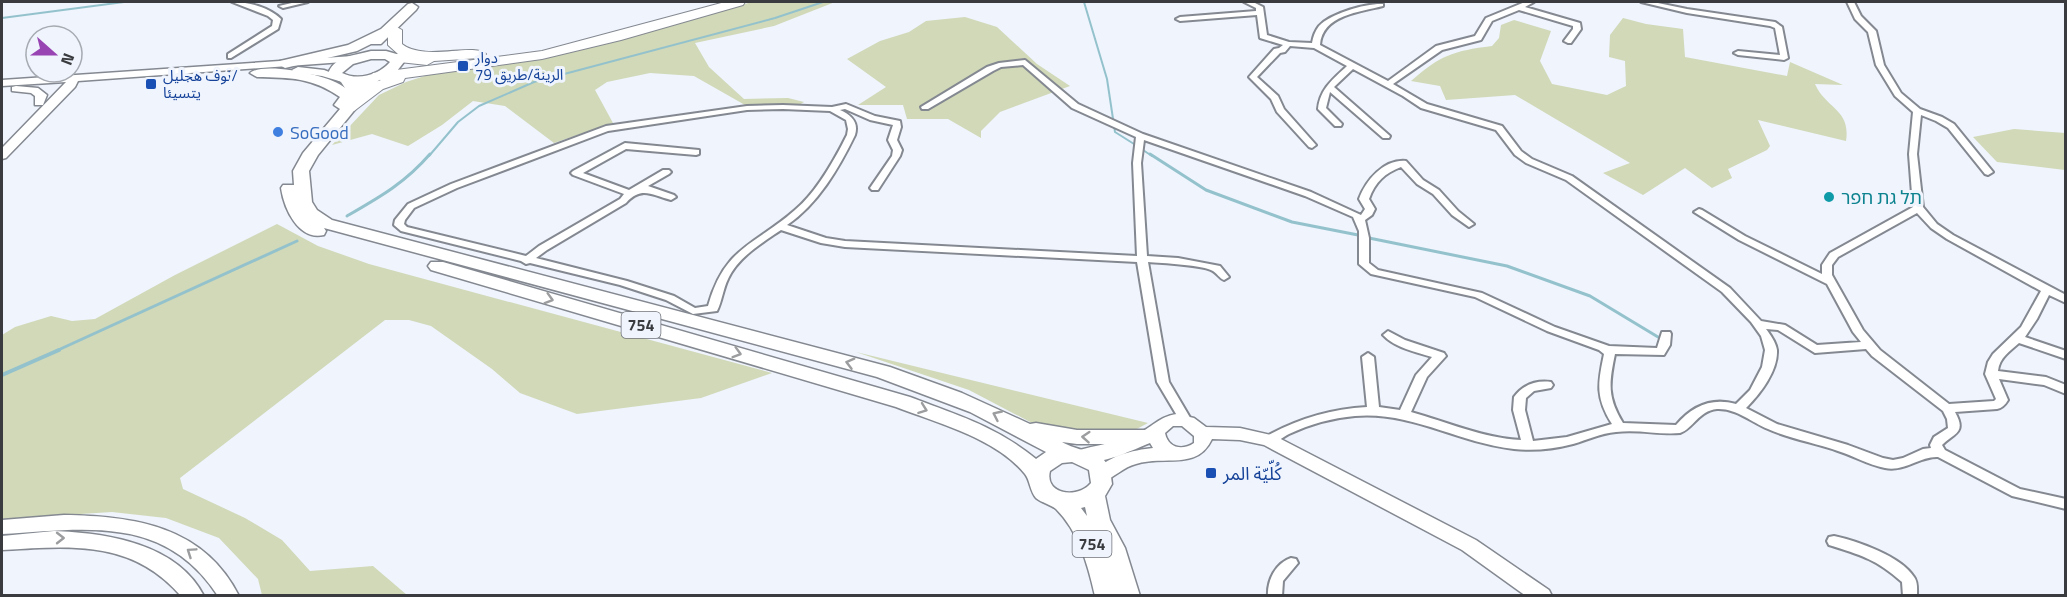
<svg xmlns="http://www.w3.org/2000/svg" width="2067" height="597" font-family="'Titillium Web','Noto Sans Arabic','Noto Sans Hebrew',sans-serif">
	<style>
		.green { fill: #d1d9b8 }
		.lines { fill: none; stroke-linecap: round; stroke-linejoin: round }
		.stream-far2 { stroke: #94c2cc; stroke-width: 2 }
		.stream-far1 { stroke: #94c2cc; stroke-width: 3 }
		.stream { stroke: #94c2cc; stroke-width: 4 }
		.street-casing { stroke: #848991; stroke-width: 4 }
		.secondary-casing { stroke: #848991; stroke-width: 3 }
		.primary-casing { stroke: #848991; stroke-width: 3 }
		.highway-casing { stroke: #848991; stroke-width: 2 }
		.street { fill: #fff; fill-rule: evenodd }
		.secondary { fill: #fff; fill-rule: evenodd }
		.primary { fill: #fff; fill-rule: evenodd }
		.highway { fill: #fff; fill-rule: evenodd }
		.oneway { stroke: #9c9d9f }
		.transit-dot { fill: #1a4fb4; stroke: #eff4fd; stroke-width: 2 }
		.shop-dot { fill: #3f7fe0; stroke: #eff4fd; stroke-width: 2 }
		.culture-dot { fill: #0f9aa8; stroke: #eff4fd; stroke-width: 2 }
		.labels { text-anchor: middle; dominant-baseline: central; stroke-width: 6; stroke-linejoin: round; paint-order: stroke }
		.far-transit-label { font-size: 15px; fill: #164399; stroke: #eff4fd; text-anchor: start }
		.shield { fill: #eff4fd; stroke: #707278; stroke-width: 1.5 }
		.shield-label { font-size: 16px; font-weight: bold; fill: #393b3f }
		.shop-label { font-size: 18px; fill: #366cbe; stroke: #eff4fd; text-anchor: start }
		.culture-label { font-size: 18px; fill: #0d838f; stroke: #eff4fd; text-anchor: start }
		.transit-label { font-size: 18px; fill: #164399; stroke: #eff4fd; text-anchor: start }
	</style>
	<rect width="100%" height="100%" fill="#eff4fd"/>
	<!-- green -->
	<g class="green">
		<path d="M752,2h83l-61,24 -79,17 14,24 35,32 44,-1 16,4 -5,3h-54l-51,-29 -44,-3 -43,9 -12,8 18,33 -59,20 -49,-37 -32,-5 -31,24 -34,21 -36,-12 -40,11 47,-50 27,-13 25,-8 146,-23z"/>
		<path d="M965,17l32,10 40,37 33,22 -70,26 -19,19v7l-33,-19h-41l-4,-14h-45l28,-18 -39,-28 33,-18 29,-9 17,-11z"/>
		<path d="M1623,18l23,6 37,5 2,28 102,19 3,-14 53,23 -28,-1c11,25 36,25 31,57l-88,-21 12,26 -3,4 -39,19 4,9 -20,10 -27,-20 -42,27 -40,-22 27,-10 -115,-68 -69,5 -6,-14 -29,-5c30,-26 42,-30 81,-35l7,-8 2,-13 13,-5 37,11 -11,30 12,23 55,11 19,-9 -1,-25 -16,-4 1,-22z"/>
		<path d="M2014,129l51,4v37l-68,-8 -24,-25z"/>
		<path d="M277,224l41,22 51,18 403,109 -71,25 -124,16 -57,-21 -28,-24 -61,-43 -22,-6h-24l-205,158 3,11 62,29 37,22 28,31 63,-5 34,29h-145l-4,-16 -39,-41 -53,-20 -54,-6 -110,7v-184l13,-8 36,-11 21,5 23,-2 80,-44z"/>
		<path d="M856,352l292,71 -17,9 -26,2 -71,-10 -65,-34z"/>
	</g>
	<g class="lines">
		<!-- stream-far2 -->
		<g class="stream-far2">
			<path d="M1084,2l23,77 8,53 19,12"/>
			<path d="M2,18l122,-16"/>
			<path d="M1143,150l9,6"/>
			<path d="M429,156l29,-34 21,-16 55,-24 241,-64 48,-16"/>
		</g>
		<!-- stream-far1 -->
		<g class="stream-far1">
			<path d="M1150,154l56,36 86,32 66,13"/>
			<path d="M347,216c33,-19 58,-33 83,-62"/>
			<path d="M1369,238l138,28 83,30 68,41"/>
			<path d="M56,351l241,-110"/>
		</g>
		<!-- stream -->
		<path class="stream" d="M2,375l57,-25"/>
		<!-- street casing -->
		<g class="street-casing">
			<g id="street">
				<path d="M232,2c15,-1 38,6 49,17l-3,10 -47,29h-3v-4l44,-28 1,-6 -5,-4z"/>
				<path d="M296,2h12l-25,6 -4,-2z"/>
				<path d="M1244,2h9l10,5 4,28 22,7 23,1c1,-6 3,-12 7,-17 12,-13 48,-23 64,-22v2c-23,6 -61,9 -63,39l68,36 48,-35 39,-10 11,-18 39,-16h9l-9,5 55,16 1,6 -10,14h-3l-4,-2 9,-12v-3l-54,-16 -27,11 -11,19 -39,10 -49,34 34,20 75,22 19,25 11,8 40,17 158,112 31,33 24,4 32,20 44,-3 -8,-10 -26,-48 -88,-44 -45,-28 5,-3 3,1 43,26 77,38v-9l8,-12 83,-46 -4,-53 4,-42 -18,-16 -19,-31 -8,-33 -13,-13 -8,-17h7l7,14 15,15 8,34 17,28 19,16 22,8 12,7 39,48 -5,3 -3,-1 -37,-46 -12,-7 -15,-6 -4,39 6,53 14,17 16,11 113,60v8l-17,-8 -12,24 -12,18 41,14v8l-47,-16c-9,8 -20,15 -21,28l48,6 20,8v9l-22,-9 -45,-6 9,21c-3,5 -6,8 -11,9l-42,3c12,21 -1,21 -13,33l3,5 75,39 46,10v10l-54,-13 -74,-39c-18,-1 -33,15 -53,11 -17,-3 -31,-12 -47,-17 -23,-8 -48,-12 -70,-22 -17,-7 -32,-21 -51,-20 -19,2 -24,20 -37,24 -21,2 -42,-4 -64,-1 -15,1 -29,8 -43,12 -19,5 -39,7 -59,5 -55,-6 -103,-38 -159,-33 -23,2 -45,8 -66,18 -8,4 -15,12 -24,9l-2,-3 2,-3c32,-18 65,-28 102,-30l-5,-50 6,-4 6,4 5,50 21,3 16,-35 16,-18c-16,-5 -37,-9 -49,-22l5,-4 17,9 39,13 2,3 -19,21 -16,35c36,10 72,26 110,28l-8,-30 1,-13c9,-12 22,-17 37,-15l2,3 -2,3 -17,3 -8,7 -1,12 8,31 34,-4 45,-13c-17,-27 -14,-41 -8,-70l-5,-4 -52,-19 -72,-34 -104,-23 -12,-10v-33l-6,-14 -48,-21 -161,-56 -3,23 6,93 31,2 42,8 9,11 -5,3c-5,-2 -6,-6 -11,-9 -9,-6 -52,-8 -65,-9l21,120 23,39 -2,3h-8l-25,-42 -20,-120 -292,-15 -24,-4 -40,-13c-19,13 -43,27 -53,49 -5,10 -6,22 -11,32l-24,3 -27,-14 -46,-15 -90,-22 -4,1 -5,-3 -120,-30 -7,-6 1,-5 13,-16 43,-20 155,-58 141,-20 36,-1 49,2 14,-3 29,12 25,5 1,6 -4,13 5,10 -2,6 -22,34h-6l-2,-2 22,-32 1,-6 -5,-10 5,-15 -23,-5 -25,-11 -5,1c11,5 19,12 15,25 -16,33 -37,69 -68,90l39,13 19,3 292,15 -4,-93 3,-26 -64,-29 -49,-43 -22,2 -8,4 -65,38h-6l-1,-2 66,-40 12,-4 26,-3 53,44 65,30 168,58 50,23 4,-6 -6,-10c7,-19 25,-40 47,-38l17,19 16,10 19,21 16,13 -5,3 -17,-12 -19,-21 -16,-10 -16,-17c-16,6 -26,15 -32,32l6,10 -3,6 -7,5 4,18v25l9,7 104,23 73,34 54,19 48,2 5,-16h8l1,2 -1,11 -6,10 -49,-1c-6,29 -8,43 8,69l53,2c16,-19 36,-28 60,-21l14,-14 12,-23 3,-17 -4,-14 -10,-14 -29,-30 -156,-112 -40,-17 -11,-8 -19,-25 -75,-22 -18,-12 -50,-27 -19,18 56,49 -1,2h-6l-53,-46 -4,16 16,16 -1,2h-6l-17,-17c2,-20 15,-30 29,-43l-33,-18 -24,-2 -5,6 -5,1 -23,24 21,19 6,13 32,36 -4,3 -3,-1 -32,-35 -6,-13 -22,-22 25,-28 5,-1 4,-3 -23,-7 -3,-23 -77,6 -4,-2 4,-2 76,-6v-3zM783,109l47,2 16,9 2,9 -1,6c-12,24 -31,58 -52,75 -41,36 -70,36 -87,96l-13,2 -21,-12 -47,-15 -91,-23 11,-8 79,-47c15,-17 26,-8 45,-3l5,-3 -2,-2 -26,-9 21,-12 2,-2 -2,-2h-6l-34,20 -46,-17 43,-24 70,6 3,-1v-4l-74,-7 -52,28 -2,2 2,2 51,19 -4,5 -81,47 -13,10 -119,-29 -3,-3 1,-4 9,-12 43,-20 151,-57 139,-21zM1917,213l14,15 16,11 94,52 -20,36 -28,27 -5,8 -3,12 11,25 -2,2 -45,3 -69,-54 -17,-20 -31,-55v-10l6,-8zM1766,329l12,1 37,23 51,-4 6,7 71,55 4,8 1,9 -14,9 -4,8 1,3 -8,1 -20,9 -10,2 -10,-2 -35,-13 -71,-21 -31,-16c14,-14 32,-37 31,-58 -1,-7 -7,-16 -11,-21z"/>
				<path d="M1641,2h12l34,7 88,13 7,5 6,31 -4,2 -46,-5 -4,-2 4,-2 42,4 -5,-27 -5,-2 -83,-13z"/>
				<path d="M1834,536c23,5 67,20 80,41 4,5 3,13 3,19h-14l-1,-14c-26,-23 -41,-27 -73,-37l-2,-4 2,-4z"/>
				<path d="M1291,558l5,1 2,4 -15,18 -1,15h-14c-1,-16 8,-33 23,-38z"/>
			</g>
		</g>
		<!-- secondary casing -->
		<g class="secondary-casing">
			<g id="secondary">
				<path d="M353,56l5,3 -1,2 -279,20 -3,6 -69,71 -4,1v-11l64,-66 -64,4v-6z"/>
				<path d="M298,67l26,3 21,8 -6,3 -17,-5 -28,-4 -2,-2z"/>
				<path d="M16,86l22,2 9,7 -4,10h-8v-9l-4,-3 -19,-2v-4z"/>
				<path d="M1177,414l17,4 12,9 34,1 35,8 201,104 73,50 3,6h-26l-64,-46 -198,-105 -24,-5 -28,-1c-15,32 -47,16 -76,25 -13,3 -22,14 -34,18l-6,-2 -3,-5c11,-19 41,-25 60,-27l-3,-5c-20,8 -52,24 -74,18l-3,-5 3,-5c20,-6 40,-8 59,-16 16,-6 24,-19 42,-21zM1173,426h9l12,10v7c-12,8 -26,5 -29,-10z"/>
				<path d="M64,515c70,1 140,11 175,81h-21c-53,-82 -133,-67 -216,-62v-14z"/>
				<path d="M54,531c52,2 123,12 150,65h-23c-49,-57 -111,-50 -179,-46v-14z"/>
			</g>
		</g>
		<!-- primary casing -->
		<g class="primary-casing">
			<g id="primary">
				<path d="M412,3l6,4 -2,3 -35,34h-10l-14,7 -72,17 -7,-4 2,-3 68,-16 33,-16 27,-25z"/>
				<path d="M371,51h15l14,4 4,7 -7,9 -18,9 -61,75 -9,16 3,31 5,8 15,10 558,147 72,26 68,31 6,-1 41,7h68l7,2 3,5 -3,5 -7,2h-68l-15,-2c24,14 48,4 50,42l-7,12 5,24 15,28 15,48h-45c-7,-31 -16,-64 -39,-87 -6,-5 -14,-6 -20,-11 -6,-7 -6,-18 -11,-24 -29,-36 -88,-51 -129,-67l-465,-137 -3,-4 3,-4h12l467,135c47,18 86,29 126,62l10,-7 -76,-40 -93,-35 -553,-149 2,3 -2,4c-26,6 -40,-27 -43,-47l2,-3h11l-1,-14 10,-18 37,-44 -6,-4 6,-8c-29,-20 -49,-19 -83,-20l-7,-4c13,-12 82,2 95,15l-4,-6 -13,-7c3,-18 28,-20 43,-24zM371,59h14l5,3c-11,13 -32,19 -48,11l11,-9zM1072,462l17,8 2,13c-13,16 -47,12 -41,-12l12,-8zM1085,507l2,9 -6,-8z"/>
			</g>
		</g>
		<!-- highway casing -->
		<g class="highway-casing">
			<g id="highway">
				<path d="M725,2h20l-2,3 -122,35 -79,19 -137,19 -2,4 -20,7 -29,22h-10l-3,-3 32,-25 8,-3 -8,-1 -2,-3 2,-3 169,-22z"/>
				<path d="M395,26l7,4v14c23,18 72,-2 84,10l-7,4 -45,3 -7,4 -37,-4 -2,-3 2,-3 8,-1 -10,-9v-15z"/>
			</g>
		</g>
		<!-- street -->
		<use href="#street" class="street"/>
		<!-- secondary -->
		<use href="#secondary" class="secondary"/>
		<!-- primary -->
		<use href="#primary" class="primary"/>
		<!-- highway -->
		<use href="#highway" class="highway"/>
	</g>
	<!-- one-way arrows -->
	<defs><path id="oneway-chevron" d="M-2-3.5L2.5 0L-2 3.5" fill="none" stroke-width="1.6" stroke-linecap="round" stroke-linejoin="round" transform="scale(1.5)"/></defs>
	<g class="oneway">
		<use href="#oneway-chevron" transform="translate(549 299) rotate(16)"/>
		<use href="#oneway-chevron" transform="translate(737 353) rotate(16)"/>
		<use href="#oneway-chevron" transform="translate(850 363) rotate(-165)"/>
		<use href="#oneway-chevron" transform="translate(923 409) rotate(20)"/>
		<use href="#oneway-chevron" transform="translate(997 415) rotate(-155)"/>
		<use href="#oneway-chevron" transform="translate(1086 437) rotate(-176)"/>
		<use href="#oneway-chevron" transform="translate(60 538)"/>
		<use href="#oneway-chevron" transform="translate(191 552) rotate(-146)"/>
	</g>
	<!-- markers -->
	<g class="transit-dot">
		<rect x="457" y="60" width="12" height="12" rx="3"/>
		<rect x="145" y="78" width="12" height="12" rx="3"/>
		<rect x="1205" y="467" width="12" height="12" rx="3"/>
	</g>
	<circle class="shop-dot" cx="278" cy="132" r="6"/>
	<circle class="culture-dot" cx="1829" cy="197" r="6"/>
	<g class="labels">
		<!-- far-transit labels -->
		<g class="far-transit-label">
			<text x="475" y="57">دوار<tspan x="475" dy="17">الرينة/طريق 79</tspan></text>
			<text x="163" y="75">نوف هجليل/<tspan x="163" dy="17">يتسيئا</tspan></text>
		</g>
		<!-- shield labels -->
		<g class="shield">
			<rect x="621.5" y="312" width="39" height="26" rx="4.5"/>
			<rect x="1072.5" y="531" width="39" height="26" rx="4.5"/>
		</g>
		<g class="shield-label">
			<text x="641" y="325">754</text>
			<text x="1092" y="544">754</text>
		</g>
		<!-- shop labels -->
		<g class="shop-label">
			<text x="290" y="132">SoGood</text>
		</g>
		<!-- culture labels -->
		<g class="culture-label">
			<text x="1841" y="197">תל גת חפר</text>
		</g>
		<!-- transit labels -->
		<g class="transit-label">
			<text x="1223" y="473">كُلّيّة المر</text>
		</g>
	</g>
	<!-- border -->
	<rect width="2067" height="597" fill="none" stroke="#393b3f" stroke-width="6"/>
	<!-- north arrow -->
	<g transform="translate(54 54) rotate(111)"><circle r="28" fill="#eff4fd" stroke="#a6aab1" stroke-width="1.5"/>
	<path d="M0-4.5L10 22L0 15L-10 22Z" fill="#9845b3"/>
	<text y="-9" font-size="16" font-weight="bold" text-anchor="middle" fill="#393b3f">N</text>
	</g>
</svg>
